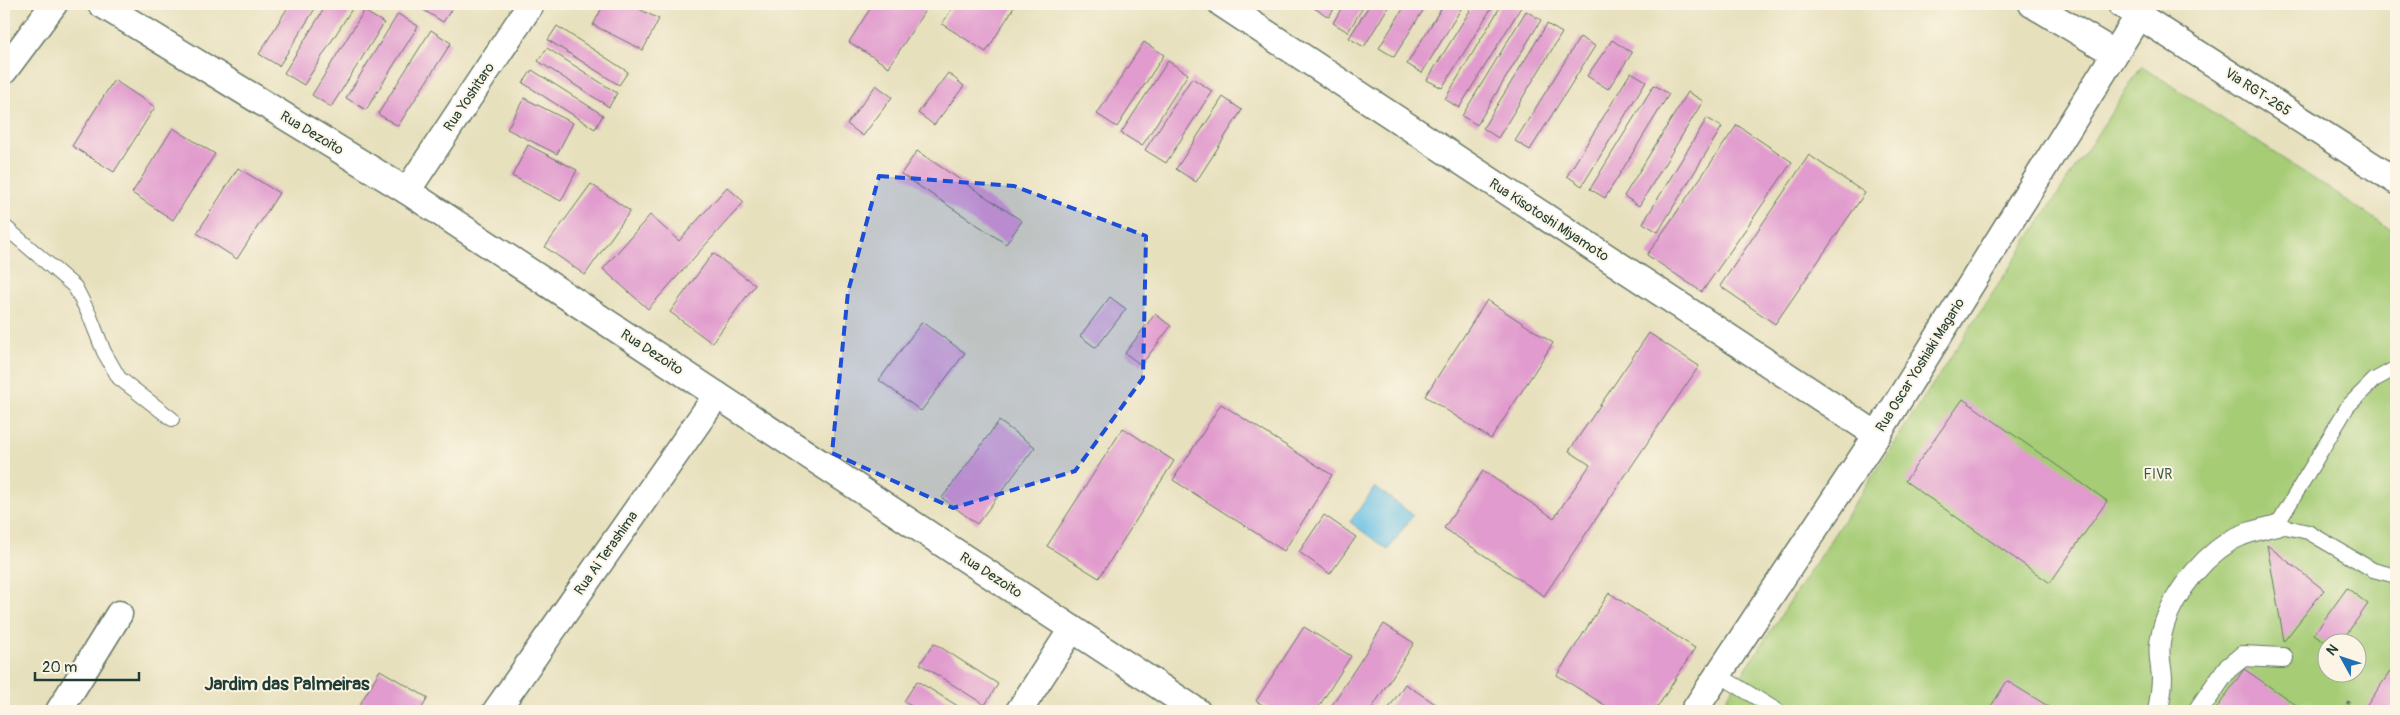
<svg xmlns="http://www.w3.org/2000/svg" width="2400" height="715" font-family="Pangolin,sans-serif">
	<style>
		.green { fill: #a6cc76; stroke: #628455; fill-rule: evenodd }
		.water { fill: #68c0e5; stroke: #447e8c }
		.building { fill: #e19bce }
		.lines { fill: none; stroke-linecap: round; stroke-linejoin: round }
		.service-casing { stroke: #657664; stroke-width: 16 }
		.pedestrian-casing { stroke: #657664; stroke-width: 22 }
		.minor-casing { stroke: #657664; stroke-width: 29 }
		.path { stroke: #657664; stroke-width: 3; stroke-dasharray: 4 4; stroke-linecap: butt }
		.service { stroke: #fff; stroke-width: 14 }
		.pedestrian { stroke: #fff; stroke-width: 20 }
		.minor { stroke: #fff; stroke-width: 26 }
		.marked { fill: #1d4ed8; fill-opacity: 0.2; stroke: #1d4ed8; stroke-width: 4; stroke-dasharray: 10 6; stroke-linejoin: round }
		.labels { text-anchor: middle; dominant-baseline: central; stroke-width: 4; stroke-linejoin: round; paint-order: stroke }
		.street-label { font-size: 14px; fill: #1f3d34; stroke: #fcf5e5 }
		.park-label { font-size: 14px; fill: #3a5a41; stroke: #fcf5e5 }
		.district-label { font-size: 19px; font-weight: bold; fill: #1f3d34; stroke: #fcf5e5 }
	</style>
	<rect width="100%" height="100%" fill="#fcf5e5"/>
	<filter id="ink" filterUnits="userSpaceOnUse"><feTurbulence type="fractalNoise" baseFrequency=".02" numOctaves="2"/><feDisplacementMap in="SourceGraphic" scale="10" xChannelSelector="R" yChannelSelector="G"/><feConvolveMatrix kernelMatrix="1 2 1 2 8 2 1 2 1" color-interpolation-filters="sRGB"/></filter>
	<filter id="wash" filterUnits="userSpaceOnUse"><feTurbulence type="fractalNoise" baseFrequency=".0096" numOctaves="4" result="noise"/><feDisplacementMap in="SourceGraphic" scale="20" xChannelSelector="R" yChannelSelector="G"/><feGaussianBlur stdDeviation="1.12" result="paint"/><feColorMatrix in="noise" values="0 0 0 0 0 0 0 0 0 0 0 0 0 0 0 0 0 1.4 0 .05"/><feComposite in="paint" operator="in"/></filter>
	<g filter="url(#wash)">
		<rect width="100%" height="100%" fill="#e7e0bd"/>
		<!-- green -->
		<path class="green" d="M2142,66l254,167v478h-678zM2328,642h30v30h-30z"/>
		<!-- water -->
		<path class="water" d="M1375,487l38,28 -25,35 -38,-28z"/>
		<g id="blocks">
			<!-- building -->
			<g class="building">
				<path d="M290,4h28l-39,62 -20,-12z"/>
				<path d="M327,4h28l-51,81 -20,-12z"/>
				<path d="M414,4h41l-12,18z"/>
				<path d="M604,4h25l30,15 -16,31 -50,-25z"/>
				<path d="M873,4h56l-40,63 -40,-25z"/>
				<path d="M955,4h61l-30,48 -44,-28z"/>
				<path d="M1317,4h20l-8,13 -15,-9z"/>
				<path d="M1344,4h21l-17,28 -15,-9z"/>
				<path d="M1370,4h20l-26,43 -15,-9z"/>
				<path d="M1406,4h21l-33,53 -15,-9z"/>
				<path d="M1444,4h20l-42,69 -15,-9z"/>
				<path d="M1474,4h20l-52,84 -15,-8z"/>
				<path d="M1502,4h21l-64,104 -14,-9z"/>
				<path d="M364,11l20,12 -53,84 -19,-12z"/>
				<path d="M1526,11l15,9 -64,105 -15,-9z"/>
				<path d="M398,14l20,12 -52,84 -20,-12z"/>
				<path d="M1547,24l15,9 -64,105 -15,-10z"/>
				<path d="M557,26l71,46 -9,13 -71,-45z"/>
				<path d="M431,30l20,13 -53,83 -20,-12z"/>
				<path d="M1580,37l15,9 -65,104 -15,-9z"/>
				<path d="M1612,40l20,13 -24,36 -21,-13z"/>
				<path d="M1144,42l20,13 -47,72 -20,-13z"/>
				<path d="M547,48l70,45 -8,14 -71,-46z"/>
				<path d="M1168,61l20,13 -46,72 -21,-13z"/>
				<path d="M532,70l71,45 -8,14 -72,-46z"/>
				<path d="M1631,72l15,9 -64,105 -15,-10z"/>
				<path d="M948,73l16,13 -30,39 -16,-12z"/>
				<path d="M1192,78l20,13 -46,72 -21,-13z"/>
				<path d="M114,80l41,27 -41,65 -42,-26z"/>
				<path d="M876,85l16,12 -29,39 -16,-12z"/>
				<path d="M1654,85l15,9 -64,104 -15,-9z"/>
				<path d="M1688,92l15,9 -64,105 -15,-10z"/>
				<path d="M1223,97l19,13 -46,72 -20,-13z"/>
				<path d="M524,98l49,25 -16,31 -50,-25z"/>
				<path d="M1707,118l15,9 -64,105 -15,-9z"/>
				<path d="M1737,125l55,37 -90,130 -55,-37z"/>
				<path d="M173,128l42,26 -42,66 -41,-27z"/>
				<path d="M528,145l49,25 -16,31 -49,-25z"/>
				<path d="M917,151l105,70 -16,23 -105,-70z"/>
				<path d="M1809,155l56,38 -90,131 -55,-38z"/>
				<path d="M238,168l41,25 -42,66 -40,-26z"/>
				<path d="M591,184l39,27 -45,64 -40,-28z"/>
				<path d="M727,187l17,15 -96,107 -45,-40 47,-54 29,26z"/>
				<path d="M713,253l42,32 -43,58 -42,-31z"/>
				<path d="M1110,297l16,12 -30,39 -16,-12z"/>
				<path d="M1487,300l66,43 -62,96 -66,-43z"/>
				<path d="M1155,314l16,12 -30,39 -16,-12z"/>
				<path d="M922,322l43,31 -44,58 -42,-31z"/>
				<path d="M1649,333l50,33 -155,230 -100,-68 39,-57 71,47 36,-53 -21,-14z"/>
				<path d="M1963,399l144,102 -57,82 -145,-102z"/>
				<path d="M1221,404l111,71 -48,76 -111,-71z"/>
				<path d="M999,421l36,26 -58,77 -35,-26z"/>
				<path d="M1123,428l51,33 -75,117 -52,-32z"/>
				<path d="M1324,515l32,22 -26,37 -31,-22z"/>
				<path d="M2267,545l57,45 -40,51z"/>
				<path d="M2347,588l21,16 -27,38 -13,2 -14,-10z"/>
				<path d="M1609,593l86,55 -40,63h-41l-57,-36z"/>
				<path d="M1384,624l30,19 -44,68h-42z"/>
				<path d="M1304,627l47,29 -35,55h-43l-17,-10z"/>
				<path d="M934,643l64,41 -13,21 -65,-41z"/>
				<path d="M2396,663v48h-33z"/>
				<path d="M2244,669l61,42h-90z"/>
				<path d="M380,670l48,28 -8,13h-64z"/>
				<path d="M917,681l49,30h-47l-15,-10z"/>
				<path d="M2007,681l49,30h-68z"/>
				<path d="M1405,684l35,23 -3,4h-50z"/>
			</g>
		</g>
	</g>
	<g filter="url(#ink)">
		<use href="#blocks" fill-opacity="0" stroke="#657664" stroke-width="1"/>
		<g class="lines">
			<!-- service casing -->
			<g class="service-casing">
				<g id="service">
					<path d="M4,226l71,61 14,27 15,38 15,26 53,41"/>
					<path d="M2396,368l-22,12 -26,26 -71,119 31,7 65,38 23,6"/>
					<path d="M1719,675l59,36"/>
				</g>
			</g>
			<!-- pedestrian casing -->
			<g class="pedestrian-casing">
				<g id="pedestrian">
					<path d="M2158,711c2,-11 4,-23 4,-34 -1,-12 -4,-23 -2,-34 5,-39 37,-81 70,-102 14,-8 31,-12 47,-16"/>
					<path d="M2198,711l29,-42 16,-13 40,2"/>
				</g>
			</g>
			<!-- minor casing -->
			<g class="minor-casing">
				<g id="minor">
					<path d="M101,4l306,187 790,520"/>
					<path d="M1222,4l655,431"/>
					<path d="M2032,4l82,49"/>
					<path d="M2121,4l275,177"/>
					<path d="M4,71l50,-67"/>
					<path d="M407,191l124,-187"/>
					<path d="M59,711l60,-97"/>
					<path d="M496,711l221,-316"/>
					<path d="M1019,711l53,-82"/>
					<path d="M1694,711l183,-276 262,-420"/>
				</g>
			</g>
			<!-- path -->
			<path class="path" d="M2343,711l6,-10"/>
			<!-- service -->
			<use href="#service" class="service"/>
			<!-- pedestrian -->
			<use href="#pedestrian" class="pedestrian"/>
			<!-- minor -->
			<use href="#minor" class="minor"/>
		</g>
	</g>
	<!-- marked area -->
	<path class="marked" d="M879,176l135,10 132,50 -3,142 -68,93 -122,37 -121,-55 16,-161z"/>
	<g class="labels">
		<!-- street labels -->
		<g class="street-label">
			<text transform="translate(2258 92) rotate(33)">Via RGT-265</text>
			<text transform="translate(469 97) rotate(-56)">Rua Yoshitaro</text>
			<text transform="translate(312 133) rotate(31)">Rua Dezoito</text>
			<text transform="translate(1549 220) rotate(33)">Rua Kisotoshi Miyamoto</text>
			<text transform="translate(652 352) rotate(33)">Rua Dezoito</text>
			<text transform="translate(1920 365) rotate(-58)">Rua Oscar Yoshiaki Magario</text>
			<text transform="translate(606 553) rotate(-55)">Rua Ai Terashima</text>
			<text transform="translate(991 575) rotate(33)">Rua Dezoito</text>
		</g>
		<!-- park labels -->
		<g class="park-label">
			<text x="2158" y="474">FIVR</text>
		</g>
		<!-- district labels -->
		<g class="district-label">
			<text x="287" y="684">Jardim das Palmeiras</text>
		</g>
	</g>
	<!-- margin -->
	<rect width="2400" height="715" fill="none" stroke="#fcf5e5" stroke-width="20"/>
	<!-- north arrow -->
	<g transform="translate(2342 658) rotate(310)"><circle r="24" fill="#fcf5e5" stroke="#a4ab9e"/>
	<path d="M0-4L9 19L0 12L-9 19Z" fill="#1f6fb2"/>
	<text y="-8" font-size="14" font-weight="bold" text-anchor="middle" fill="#1f3d34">N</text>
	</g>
	<!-- scale -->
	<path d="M35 672v8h104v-8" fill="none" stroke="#1f3d34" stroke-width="2.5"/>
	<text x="42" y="672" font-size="15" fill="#1f3d34" stroke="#fcf5e5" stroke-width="4" paint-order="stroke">20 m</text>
</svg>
